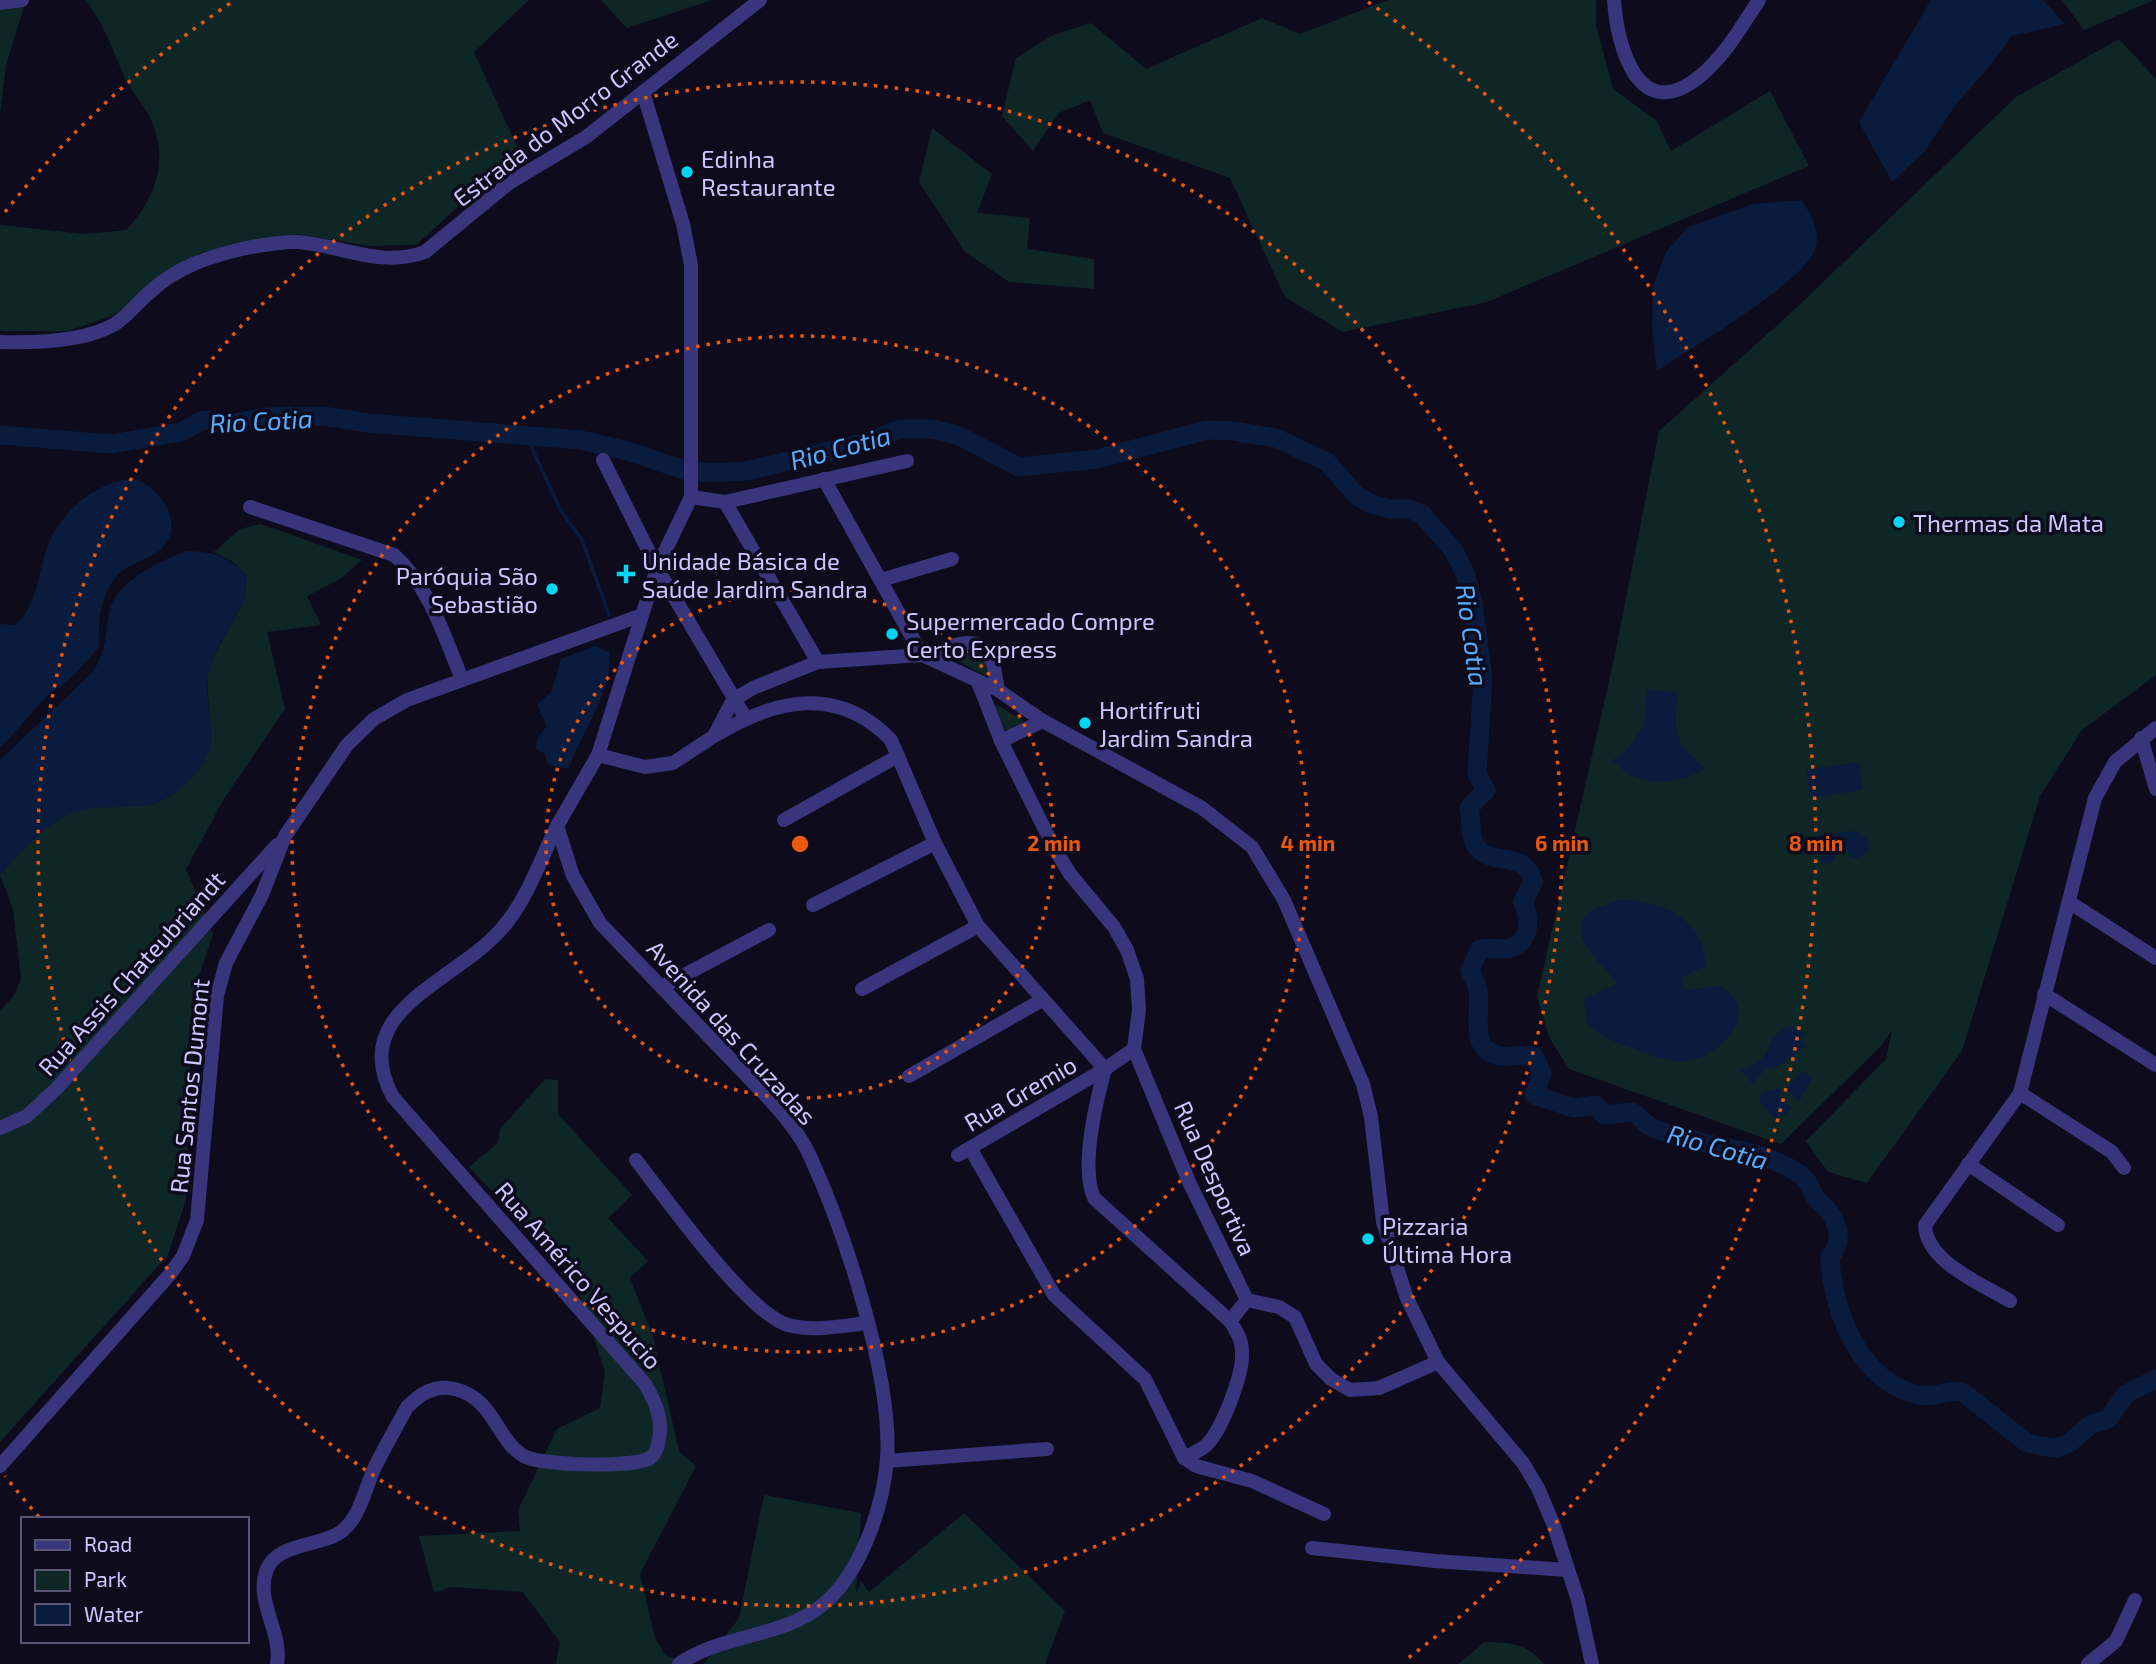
<svg xmlns="http://www.w3.org/2000/svg" width="2156" height="1664" font-family="'Exo 2',sans-serif">
	<style>
		.green { fill: #0e2726 }
		.water { fill: #0a1c3d }
		.lines { fill: none; stroke-linecap: round; stroke-linejoin: round }
		.stream { stroke: #0a1c3d; stroke-width: 3.5 }
		.river { stroke: #0a1c3d; stroke-width: 19 }
		.minor { stroke: #39357c; stroke-width: 14 }
		.ring { fill: none; stroke: #e8590c; stroke-width: 3.5; stroke-dasharray: 3.5 7 }
		.poi-dot { fill: #00d6f2; stroke: #0e0b1d; stroke-width: 2.5 }
		.labels { text-anchor: middle; dominant-baseline: central; stroke-width: 7; stroke-linejoin: round; paint-order: stroke }
		.street-label { font-size: 24px; fill: #cec7ff; stroke: #0e0b1d }
		.poi-label { font-size: 24px; fill: #cec7ff; stroke: #0e0b1d; text-anchor: start }
		.water-label { font-size: 26px; font-style: italic; fill: #55aeff; stroke: #0e0b1d }
		.centre { fill: #e8590c; stroke: #0e0b1d; stroke-width: 3.5 }
		.ring-label { font-size: 21px; text-anchor: middle; font-weight: bold; fill: #e8590c; stroke: #0e0b1d; stroke-width: 7; stroke-linejoin: round; paint-order: stroke }
	</style>
	<rect width="100%" height="100%" fill="#0e0b1d"/>
	<!-- green -->
	<g class="green">
		<path d="M0,0h26l-20,65 -6,48z"/>
		<path d="M86,0h443l-55,52 45,99 -103,94 -47,1 -72,-12 -97,19 -88,63 -44,15h-68v-106l84,9 43,-4c25,-30 40,-59 28,-100 -5,-18 -21,-35 -30,-52 -12,-27 -21,-54 -39,-78z"/>
		<path d="M601,0h111l-85,28z"/>
		<path d="M1388,0h208v25l17,64 43,31 15,31 99,-60 39,75 -322,136 -144,30 -58,-35 -55,-119 -127,-45 -13,-33 -31,13 -26,38 -31,-35 14,-58 37,-23 38,-12 55,46 116,-51 38,16z"/>
		<path d="M2062,0h92l-70,30z"/>
		<path d="M2119,39l37,40v596l-74,55 -42,66 -78,255 -95,132 -39,-11 -22,-31 80,-82 6,-29 -12,17 -99,97 -212,-75 -20,-32 -12,-41 76,-332 46,-233 134,-120 223,-214z"/>
		<path d="M932,128l60,46 -15,39 53,5 -3,31 67,10v30l-85,-7 -44,-30 -46,-70z"/>
		<path d="M261,524l101,36 -22,19 -33,17 14,29 -54,7 18,77 -60,88 -39,72 27,65 -21,63 -6,202 -18,56 -168,187v-431l15,-17 6,-15 -8,-70 -13,-34c24,-26 52,-60 88,-68 19,-4 40,0 59,-2 25,-3 53,-33 62,-56 6,-14 -4,-55 -1,-74 7,-36 40,-61 39,-99l-14,-14 -19,-10 26,-23z"/>
		<path d="M969,652l16,7 3,18 -37,-19z"/>
		<path d="M997,705l27,16 -17,11 -14,-23z"/>
		<path d="M545,1079l13,1v34l74,81 -24,23 40,43 -18,17 23,59 26,114 17,15 -56,108 15,64 10,17 26,9h-135l4,-22 -37,-50 -72,-5 -17,6 -15,-57 101,-5 -2,-21 39,-81 43,-21 5,-36 -31,-95 -105,-110 29,-24 2,-14z"/>
		<path d="M764,1495l97,18 -5,81 5,-13 8,11 95,-79 101,98 -20,53h-341l35,-46z"/>
		<path d="M1485,1642c24,0 43,2 59,22h-86z"/>
	</g>
	<!-- water -->
	<g class="water">
		<path d="M1931,0h112l22,24 -53,12 -24,32 -32,36 -31,47 -33,31 -33,-60z"/>
		<path d="M1802,200c10,17 21,34 11,54 -18,33 -121,93 -156,117l-5,-45 1,-40 13,-34 22,-25 65,-23z"/>
		<path d="M135,479c27,10 52,48 24,72 -11,9 -27,11 -38,21 -21,19 -23,48 -22,75l-29,32 -20,14 -50,55v-124l16,1c23,-23 21,-51 32,-80 12,-32 51,-67 87,-66z"/>
		<path d="M186,551c30,1 39,4 61,25 1,38 -33,63 -39,99 -4,24 7,52 1,75 -6,24 -38,51 -62,55 -28,5 -52,-2 -79,10 -28,13 -47,39 -68,59v-114l93,-88c14,-22 12,-39 17,-62 7,-30 51,-49 76,-59z"/>
		<path d="M595,646l14,6c5,35 -28,84 -41,117l-20,-5 -3,-10 -9,-6 2,-10 9,-12 -10,-21 15,-14 9,-32z"/>
		<path d="M1647,689l31,4c-5,42 -4,48 28,76 -32,17 -68,20 -94,-9l13,-8 19,-27z"/>
		<path d="M1859,762l3,28 -53,8 -2,-29z"/>
		<path d="M1856,831l10,6 4,12 -11,9h-7l-9,-13 -7,5 -2,12 -12,2 -4,-29z"/>
		<path d="M1619,900c39,-1 89,19 86,66l-24,12 3,12 35,-4c46,21 2,73 -34,75 -19,1 -35,-6 -53,-13 -17,-6 -34,-11 -46,-26l-2,-23 34,-16c-13,-15 -54,-48 -30,-70 7,-6 22,-9 31,-13z"/>
		<path d="M1790,1026l15,7 -4,8 5,4 -27,21 -14,3 -12,15 -13,-14c38,-11 20,-32 50,-44z"/>
		<path d="M1802,1071l10,6 -13,25 -13,-13z"/>
		<path d="M1782,1087l-2,11 12,10 -10,9 -8,1 -15,-18 2,-7z"/>
	</g>
	<g class="lines">
		<!-- stream -->
		<path class="stream" d="M533,437l-3,7 31,67 21,29 27,75"/>
		<!-- river -->
		<path class="river" d="M0,435l111,9 70,-12 22,-12 33,3 31,-6 56,-1 45,7 213,17 50,12 56,19 26,2 33,-2 30,-7 94,-23 30,-12h32l25,6 62,32 78,-8 110,-29 26,1 43,7 51,24 29,33 15,9 19,5h19l13,5 32,37 12,25 7,27 10,75 -6,96 9,16 -17,18c3,12 0,28 7,38 14,22 50,2 57,36l-10,20c9,20 7,46 -21,47 -8,0 -14,-2 -22,0l-10,21c2,7 7,13 8,20 4,23 -11,61 23,66 11,2 23,-3 33,0l8,17 -8,22 40,13 22,-3 8,10 27,-3c8,2 10,8 17,13 7,5 17,7 25,10 42,13 92,14 128,40 10,7 9,18 18,26 16,14 28,36 11,56 3,54 28,123 88,138 18,4 29,-7 46,-2l63,50 15,3 13,2 13,-4 22,-19 18,-6 18,-25 30,-15"/>
		<!-- minor -->
		<g class="minor">
			<path d="M1614,0c3,46 24,126 85,77 26,-21 42,-50 60,-77"/>
			<path d="M0,3l22,-3"/>
			<path d="M643,92l40,132 8,41v232l-34,71 -59,187 47,12 28,-4 41,-27 19,-36 20,-12 65,-26 104,-7 76,35 45,31 159,87 50,39 32,53 79,184 8,33 12,105 23,74 32,66 85,101 15,25 16,38 24,74 14,64"/>
			<path d="M0,342c36,1 84,0 115,-18 14,-9 23,-22 35,-32 28,-26 61,-36 96,-44 17,-3 36,-7 53,-6 44,4 82,26 126,10l84,-69 77,-46 174,-137"/>
			<path d="M603,460l54,108 88,149"/>
			<path d="M824,479l98,176"/>
			<path d="M691,497l34,5 182,-41"/>
			<path d="M725,502l93,160"/>
			<path d="M250,507l144,48c36,32 50,81 68,124"/>
			<path d="M881,580l71,-21"/>
			<path d="M933,658c14,-11 28,-19 47,-13l13,17 5,28"/>
			<path d="M716,735c59,-36 122,-50 175,5l44,103 43,83 127,143c-9,33 -25,97 -11,129l136,123c6,10 12,18 12,30 2,22 -21,83 -38,96 -6,5 -14,7 -20,11"/>
			<path d="M2141,738l15,51"/>
			<path d="M1001,741l42,-20"/>
			<path d="M598,755l-41,71 16,50 27,47 168,175c16,17 31,35 41,56 35,75 84,224 78,306 -4,45 -22,98 -51,132 -42,48 -108,38 -157,72"/>
			<path d="M784,820l114,-64"/>
			<path d="M2069,902l87,56"/>
			<path d="M813,905l122,-62"/>
			<path d="M662,987l107,-57"/>
			<path d="M862,989l116,-63"/>
			<path d="M2044,994l112,71"/>
			<path d="M1134,1049l55,133 58,118 -17,21"/>
			<path d="M909,1076l133,-76"/>
			<path d="M2020,1093l92,59 12,16"/>
			<path d="M0,1128l27,-12 29,-27 221,-244"/>
			<path d="M970,1148l84,147 91,84 39,79 12,8 56,15 72,33"/>
			<path d="M958,1155l147,-86 29,-20 5,-39 -2,-31 -10,-29 -13,-23 -44,-53 -17,-28 -52,-105 -23,-59"/>
			<path d="M636,1160c29,37 111,153 152,165 26,7 53,1 80,-2"/>
			<path d="M1968,1164l90,61"/>
			<path d="M1247,1300l32,7 16,10 21,47 15,15 19,11 29,-2 59,-26"/>
			<path d="M2010,1301c-28,-17 -84,-39 -85,-76l95,-132 75,-295 20,-36 41,-34"/>
			<path d="M887,1461l160,-12"/>
			<path d="M0,1466l171,-193 12,-17 14,-36 20,-224 9,-33 36,-68 23,-59 62,-91 27,-26 33,-19 235,-85"/>
			<path d="M1312,1548l123,13 132,9"/>
			<path d="M277,1664c6,-32 -23,-63 -10,-95 11,-27 55,-22 75,-38 18,-14 23,-42 32,-62 10,-21 22,-41 33,-62 13,-13 28,-23 48,-18 39,10 41,49 67,66 16,11 112,13 128,3 6,-4 8,-12 9,-19 4,-20 -4,-38 -14,-55l-252,-287c-49,-91 71,-116 115,-176 21,-27 34,-65 49,-95"/>
			<path d="M2088,1664l28,-23 19,-41"/>
		</g>
	</g>
	<!-- distance rings -->
	<g class="ring">
		<circle cx="800" cy="844" r="254"/>
		<circle cx="800" cy="844" r="508"/>
		<circle cx="800" cy="844" r="762"/>
		<path d="M39 1517A1016 1016 0 0 1 5 1476M5 212A1016 1016 0 0 1 232 2M1368 2A1016 1016 0 0 1 1404 1661"/>
	</g>
	<!-- markers -->
	<g class="poi-dot">
		<circle cx="687" cy="172" r="7"/>
		<circle cx="1899" cy="522" r="7"/>
		<path d="M622.5 563.5h7v7h7v7h-7v7h-7v-7h-7v-7h7z"/>
		<circle cx="552" cy="589" r="7"/>
		<circle cx="892" cy="634" r="7"/>
		<circle cx="1085" cy="723" r="7"/>
		<circle cx="1368" cy="1239" r="7"/>
	</g>
	<g class="labels">
		<!-- street labels -->
		<g class="street-label">
			<text transform="translate(565 118) rotate(-37)">Estrada do Morro Grande</text>
			<text transform="translate(131 973) rotate(-48)">Rua Assis Chateubriandt</text>
			<text transform="translate(732 1032) rotate(48)">Avenida das Cruzadas</text>
			<text transform="translate(189 1086) rotate(-84)">Rua Santos Dumont</text>
			<text transform="translate(1020 1093) rotate(-30)">Rua Gremio</text>
			<text transform="translate(1216 1178) rotate(66)">Rua Desportiva</text>
			<text transform="translate(579 1275) rotate(49)">Rua Américo Vespucio</text>
		</g>
		<!-- poi labels -->
		<g class="poi-label">
			<text x="701" y="158">Edinha<tspan x="701" dy="28">Restaurante</tspan></text>
			<text x="1913" y="522">Thermas da Mata</text>
			<text x="642" y="560">Unidade Básica de<tspan x="642" dy="28">Saúde Jardim Sandra</tspan></text>
			<text x="538" y="575" text-anchor="end">Paróquia São<tspan x="538" dy="28">Sebastião</tspan></text>
			<text x="906" y="620">Supermercado Compre<tspan x="906" dy="28">Certo Express</tspan></text>
			<text x="1099" y="709">Hortifruti<tspan x="1099" dy="28">Jardim Sandra</tspan></text>
			<text x="1382" y="1225">Pizzaria<tspan x="1382" dy="28">Última Hora</tspan></text>
		</g>
		<!-- water labels -->
		<g class="water-label">
			<text transform="translate(261 420) rotate(-3)">Rio Cotia</text>
			<text transform="translate(840 447) rotate(-15)">Rio Cotia</text>
			<text transform="translate(1473 635) rotate(82)">Rio Cotia</text>
			<text transform="translate(1718 1146) rotate(16)">Rio Cotia</text>
		</g>
	</g>
	<circle cx="800" cy="844" r="10" class="centre"/>
	<g class="ring-label">
		<text x="1054" y="851">2 min</text>
		<text x="1308" y="851">4 min</text>
		<text x="1562" y="851">6 min</text>
		<text x="1816" y="851">8 min</text>
	</g>
	<!-- legend -->
	<rect x="21" y="1517" width="228" height="126" fill="#0e0b1d" stroke="#5b5677" stroke-width="2"/>
	<rect x="35" y="1540" width="35" height="10" fill="#39357c" stroke="#5b5677" stroke-width="2"/>
	<text x="84" y="1552" font-size="21" fill="#cec7ff">Road</text>
	<rect x="35" y="1570" width="35" height="21" fill="#0e2726" stroke="#5b5677" stroke-width="2"/>
	<text x="84" y="1587" font-size="21" fill="#cec7ff">Park</text>
	<rect x="35" y="1604" width="35" height="21" fill="#0a1c3d" stroke="#5b5677" stroke-width="2"/>
	<text x="84" y="1622" font-size="21" fill="#cec7ff">Water</text>
</svg>
